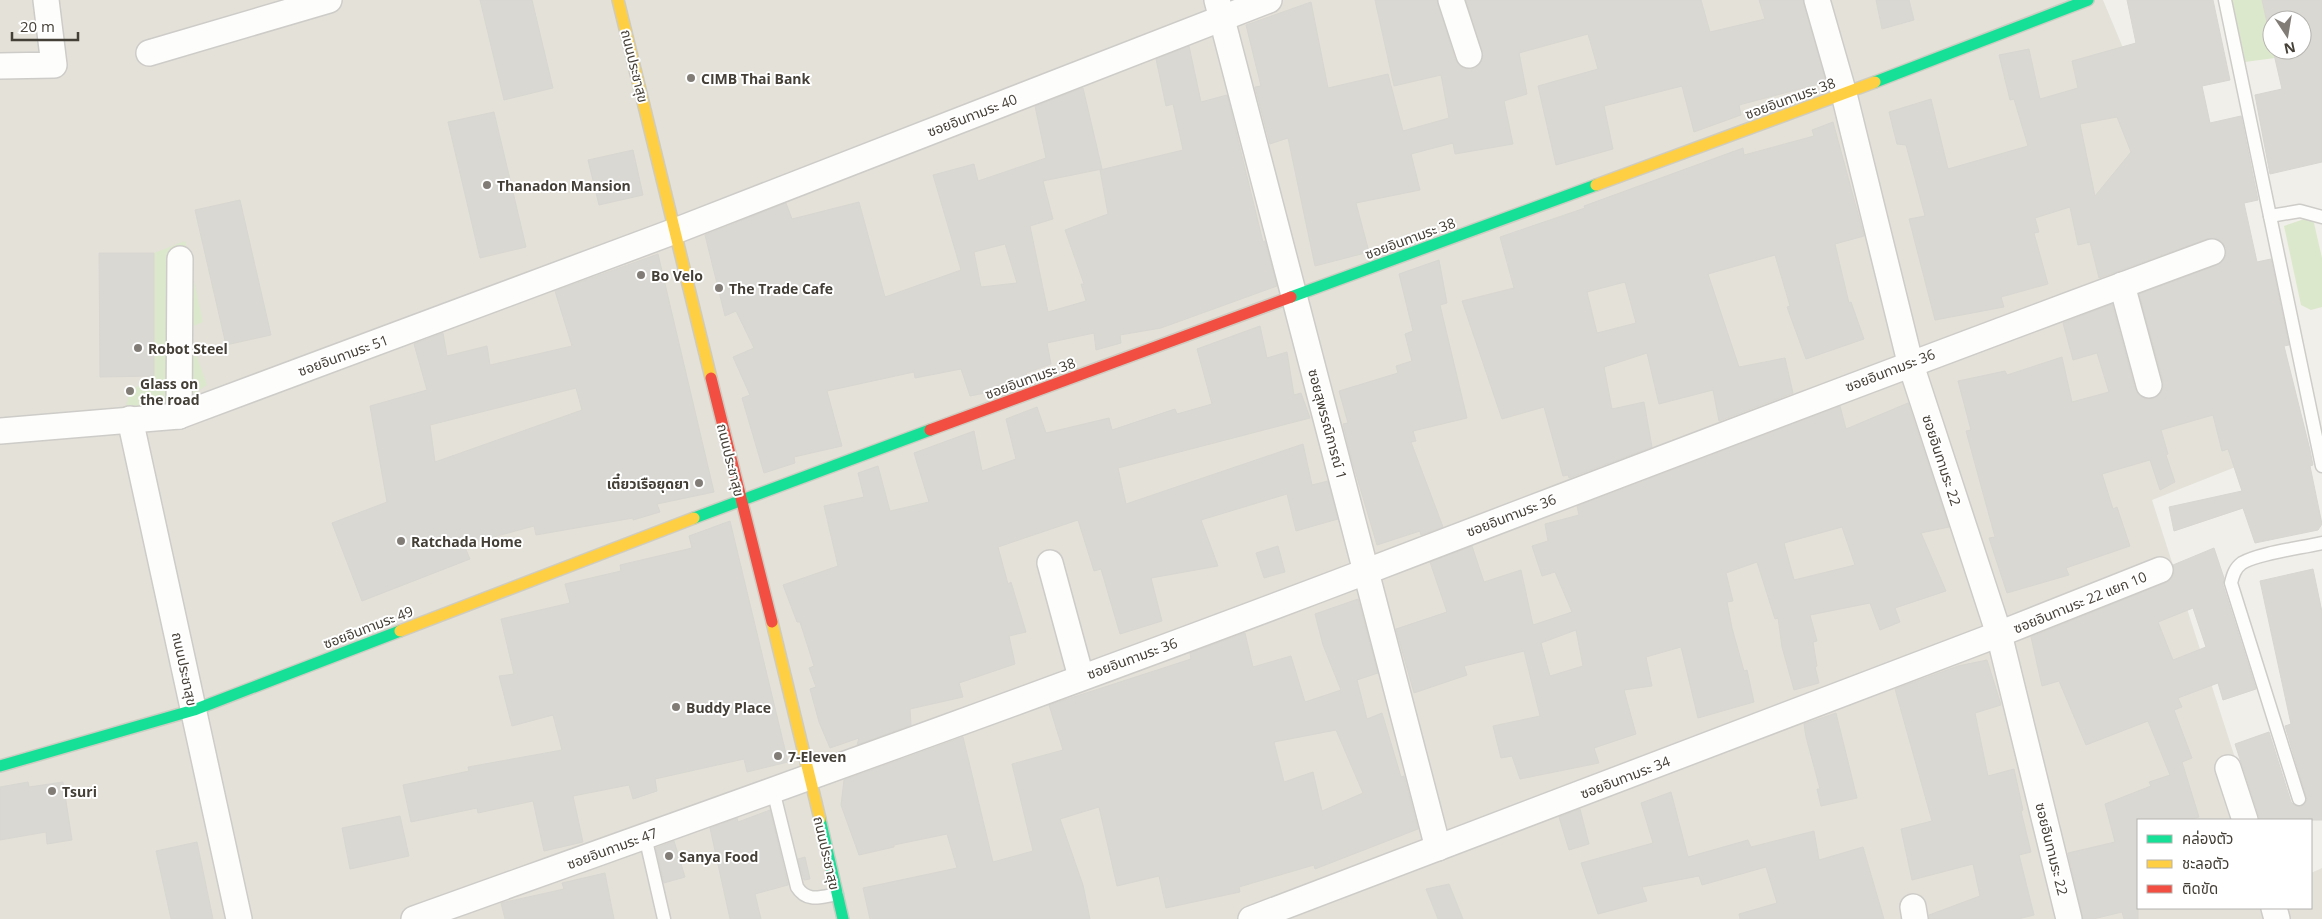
<svg xmlns="http://www.w3.org/2000/svg" width="2322" height="919" font-family="'Open Sans','Noto Sans Thai',sans-serif">
	<style>
		.residential { fill: #e3e1d8 }
		.green { fill: #dce8cc }
		.building { fill: #d9d8d3; stroke: #d8d6d0; fill-rule: evenodd }
		.lines { fill: none; stroke-linecap: round; stroke-linejoin: round }
		.lane-casing { stroke: #ceccc8; stroke-width: 15 }
		.street-casing { stroke: #ceccc8; stroke-width: 28 }
		.fast-casing { stroke: #ceccc2; stroke-width: 14 }
		.slow-casing { stroke: #ceccc2; stroke-width: 14 }
		.jam-casing { stroke: #ceccc2; stroke-width: 14 }
		.lane { stroke: #fdfdfc; stroke-width: 12 }
		.street { stroke: #fdfdfc; stroke-width: 25 }
		.fast { stroke: #16e098; stroke-width: 11 }
		.slow { stroke: #ffcf43; stroke-width: 11 }
		.jam { stroke: #f24e42; stroke-width: 11 }
		.poi-dot { fill: #817d76; stroke: #fff; stroke-width: 2 }
		.labels { text-anchor: middle; dominant-baseline: central; stroke-width: 4; stroke-linejoin: round; paint-order: stroke }
		.street-label { font-size: 14px; fill: #454037; stroke: #fff }
		.poi-label { font-size: 14px; font-weight: bold; fill: #454037; stroke: #fff; text-anchor: start }
	</style>
	<rect width="100%" height="100%" fill="#f0efea"/>
	<!-- residential -->
	<path class="residential" d="M0,0h2103l56,134 10,-1 45,110 57,210 -119,47 103,320h-117v88h173v-35l11,-5v51h-2322z"/>
	<!-- green -->
	<g class="green">
		<path d="M2232,0h30l13,58 -30,4z"/>
		<path d="M2307,218l7,5 8,35v49l-11,3 -10,-5 -17,-79z"/>
		<path d="M185,241l18,81 -16,7 20,56 -39,25 -44,4 6,-23 24,-15v-123z"/>
	</g>
	<!-- building -->
	<g class="building">
		<path d="M480,0h52l21,88 -49,12z"/>
		<path d="M1375,0h62l18,59 5,7 7,3 12,-4 4,-8 -17,-57h235l9,32 55,-13 -6,-19h44l23,82 -87,23 2,10 -47,17 -12,-46 -78,20 9,43 -57,16 -18,-79 60,-17 -10,-35 -69,19 8,41 -23,7 9,43 -58,10 -2,-11 -42,11 9,36 -64,13 13,49 -54,14 -27,-128 -18,6 -15,-57 6,-1 -15,-61 65,-23 17,86 60,-14 15,57 46,-13 -8,-43 -47,11z"/>
		<path d="M1876,0h33l5,20 -32,9z"/>
		<path d="M2127,0h86l17,80 -28,6 8,37 31,-7 17,84 -14,3 13,59 14,-3 18,86 -5,1 26,104 3,15 -3,1 12,58 -4,6 -63,13 -12,-35 -69,23 -5,-24 73,-16 -14,-42 -6,2 -9,-36 -52,15 7,24 -2,1 9,27 -15,8 -10,-30 -48,14 11,35 4,-2 13,39 -64,22 3,7 -62,18 -18,-55 6,-1 -29,-106 5,-1 -13,-49 47,-10 2,4 55,-18 10,45 37,-10 -12,-39 -24,7 -10,-37 49,-19 23,85 10,10h8l10,-10v-8l-24,-87 78,-29 9,-10v-7l-5,-7 -7,-3 -7,1 -108,39 -9,-36 -12,3 -8,-38 -35,11 4,14 -5,1 14,51 -47,13 3,10 -69,13 -26,-101 16,-3 -19,-71 -9,-1 -8,-32 42,-13 17,70 80,-23 -14,-47 -4,1 -11,-45 30,-6 11,50 38,-11 -6,-27 64,-18zM2117,117l14,35 -36,44 -15,-72z"/>
		<path d="M2262,0h60v162l-52,12 -15,-79 27,-6 -9,-39h29v-30h-30v25z"/>
		<path d="M1189,46l12,56 26,-7 36,147 2,-1 12,45 -116,42 -41,7 1,8 -25,7 -2,-17 -47,10 4,21 -25,9 2,5 -43,15 -15,3 -9,-27 -46,9 -1,-6 -87,19 15,55 -48,11 1,6 -31,10 -22,-75 8,-3 -17,-38 21,-9 -18,-37 -11,5 -20,-81 81,-32 6,16 67,-17 26,95 76,-27 -28,-95 41,-11 4,17 68,-23 -11,-52 48,-18 19,81 -59,12 10,38 -23,7 18,86 38,-11 -5,-17h3l-19,-54 43,-16 -8,-44 83,-20 -10,-46 -7,2 -10,-47zM1005,244l12,39 -36,4 -7,-35z"/>
		<path d="M494,112l32,135 -46,11 -32,-136z"/>
		<path d="M1833,122l31,114 -29,8 14,59 2,-1 13,37 -58,20 -19,-52 3,-1 -15,-51 -67,19 31,93 46,-9 8,35 -74,28 -6,-31 -54,14 -12,-51 -43,14 8,42 32,-7 8,45 -83,31 -1,-3 -5,1 -19,-69 -42,12 -40,-118 52,-13 -14,-51 85,-29 -1,-2 159,-58 1,7 70,-19 -2,-6zM1625,282l11,41 -39,10 -10,-41z"/>
		<path d="M633,150l10,45 -44,10 -11,-45z"/>
		<path d="M240,200l31,135 -45,10 -31,-135z"/>
		<path d="M99,253h55v123l-54,1z"/>
		<path d="M658,254l56,238 -57,12 3,8 -27,8v-2l-97,17 -2,-9 -70,19 6,14 -108,42 -30,-78 55,-21 -17,-96 57,-16 -13,-46 29,-11 4,23 40,-10 3,19 82,-19 -17,-55zM576,388l6,22 -147,52 -5,-37z"/>
		<path d="M1439,260l8,43 -7,2 27,113 -54,13 3,10 -5,1 32,85 -22,8 -1,-4 -43,14 -26,-88 -8,-33 5,-1 -9,-32 59,-18 -2,-7 16,-5 -7,-27 8,-3 -14,-57z"/>
		<path d="M1260,326l7,32 20,-6 7,43 7,-2 9,25 -192,50 8,36 177,-60 9,41 16,-4 10,38 -42,12 -9,-37 -86,26 17,46 -67,12 11,43 -42,13 -19,-65 -7,2 -16,-51 -80,27 10,37 3,-2 15,50 -17,4 6,28 -56,19 4,14 -53,12 1,16 -54,20 2,-7 -29,10 -11,-26 -9,-33 6,-2 -7,-19 5,-2 -14,-44h-3l-14,-37 55,-19 -14,-60 40,-9 -6,-24 20,-7 12,45 39,-9 -15,-49 60,-22 8,40 34,-12 -10,-40 31,-12 9,26 63,-15 3,12 63,-21 2,5 35,-10 -15,-55z"/>
		<path d="M1908,403l41,124 -28,6 25,58 -51,17 5,14 -20,8 -10,-27 -60,12 7,26 -4,1 4,24 -2,1 4,16 -25,7 -12,-43 -4,-29 -3,1 -18,-57 -31,11 7,28 -6,1 5,26 12,43 3,-1 7,32 -56,16 -17,-71 -35,10 6,29 -28,4 12,44 -42,14 5,15 -79,16 -8,-23 -11,2 -8,-32 47,-10 -16,-65 -60,15 3,9 -53,18 -18,-64 51,-17 -17,-50 42,-16 12,36 37,-12 12,55 39,-13 -17,-40 -13,4 -10,-30 16,-5 -3,-17 34,-9 -2,-9 263,-100 6,23zM1842,527l13,38 -61,15 -10,-37zM1576,630l7,36 -33,10 -9,-33z"/>
		<path d="M730,521l58,241 -41,10 -3,-13 -89,20 2,12 -24,8 -4,-14 -56,11 10,46 -39,9 -11,-50 -55,12 -1,-5 -66,14 -8,-37 66,-14 -1,-4 94,-17 -9,-35 -41,11 -13,-50 15,-2 -13,-55 69,-16 -5,-19 56,-13 -1,-6 72,-17 -3,-12z"/>
		<path d="M1278,546l7,26 -21,6 -8,-25z"/>
		<path d="M2214,548l10,30 -1,7 33,104 -33,11 -5,-17 -40,15 4,9 -8,3 18,48 -10,4 17,55 -11,3h-50v99h-14l-2,-7 -29,7h-10l-15,-66 47,-11 -10,-38 46,-18 -2,-4 21,-7 -22,-54 -62,24 -27,-64 -17,5 -11,-49 134,-54 6,-4 3,-6 -1,-8zM2193,608l13,39 -33,13 -15,-38z"/>
		<path d="M2313,569l9,43v208h-62l-25,-76 34,-12 22,70 3,3 7,2 6,-7 -22,-74 6,-2 -31,-143z"/>
		<path d="M1358,599l20,74 -21,7 10,39 15,-6 19,64 3,-1 14,53 -103,40 -1,-4 -75,22 1,5 -74,16 -7,-32 -42,10 -18,-79 -39,12 23,66 7,34h-220l-7,-31 94,-20 -10,-34 -53,11v2l-35,8 -18,-50 3,-25 119,-43 30,125 40,-11 -21,-87 51,-14 -14,-45 142,-46 -1,-6 55,-20 8,34 38,-11 14,46 36,-12 -18,-45 -8,-31zM1336,730l27,63 -41,18 -9,-39 -29,10 -10,-40z"/>
		<path d="M1987,660l14,45 -26,8 13,63 26,-7 9,41 -2,1 10,41 -12,3 15,60 -16,4h-89v-4l51,-19 -7,-32 -61,16 -11,-51 31,-8 -37,-132 63,-23z"/>
		<path d="M1836,713l21,85 -36,8 -4,-17h3l-14,-52 -2,-13z"/>
		<path d="M28,782l1,5 34,-5 9,58 -25,4 -1,-12 -46,8v-53z"/>
		<path d="M1671,792l17,65 60,-17 3,7 63,-16 5,29 44,-13 21,72h-144l-1,-5 38,-11 -11,-36 -64,18 -3,-9 -57,11 5,14 -49,13 -17,-51 72,-20 -12,-40z"/>
		<path d="M1580,809l9,35 -20,6 -10,-33z"/>
		<path d="M770,810l18,75 -33,9 6,25h-31l-20,-91 27,-10 1,4z"/>
		<path d="M400,816l9,40 -59,13 -8,-41z"/>
		<path d="M674,841l11,36 -21,6 -8,-35z"/>
		<path d="M197,842l16,77h-42l-15,-68z"/>
		<path d="M805,857l5,22 -6,1 -6,-21z"/>
		<path d="M605,873l9,46h-109l-4,-16 63,-14 -2,-6z"/>
		<path d="M1449,884l14,35h-25l-12,-30z"/>
	</g>
	<g class="lines">
		<!-- lane casing -->
		<g class="lane-casing">
			<g id="lane">
				<path d="M2225,0l97,466"/>
				<path d="M2270,216l30,-5 22,6"/>
				<path d="M773,790l24,97c10,16 24,10 40,7"/>
				<path d="M2299,799l-68,-216c2,-8 4,-15 11,-20 17,-10 59,-15 80,-20"/>
				<path d="M645,836l19,83"/>
			</g>
		</g>
		<!-- street casing -->
		<g class="street-casing">
			<g id="street">
				<path d="M1217,0l221,848"/>
				<path d="M1451,0l18,55"/>
				<path d="M1817,0l27,94 66,268 89,272 70,285"/>
				<path d="M149,53l180,-53"/>
				<path d="M0,66l54,-1 -8,-65"/>
				<path d="M2122,285l27,100"/>
				<path d="M179,416l1,-157"/>
				<path d="M130,419l109,500"/>
				<path d="M0,431l179,-15 496,-185 594,-231"/>
				<path d="M1050,563l31,114"/>
				<path d="M2228,768l17,52"/>
				<path d="M1913,907l2,12"/>
				<path d="M2274,908l3,11"/>
				<path d="M414,919c318,-114 636,-227 951,-347 282,-108 564,-216 847,-320"/>
				<path d="M1251,919l748,-285 161,-64"/>
			</g>
		</g>
		<!-- fast casing -->
		<g class="fast-casing">
			<g id="fast">
				<path d="M1875,82l213,-82"/>
				<path d="M1291,297l305,-112"/>
				<path d="M694,518l236,-88"/>
				<path d="M0,766l194,-56 206,-79"/>
				<path d="M820,819l23,100"/>
			</g>
		</g>
		<!-- slow casing -->
		<g class="slow-casing">
			<g id="slow">
				<path d="M618,0l93,378"/>
				<path d="M1596,185l279,-103"/>
				<path d="M772,622l48,197"/>
				<path d="M400,631l294,-113"/>
			</g>
		</g>
		<!-- jam casing -->
		<g class="jam-casing">
			<g id="jam">
				<path d="M711,378l61,244"/>
				<path d="M930,430l361,-133"/>
			</g>
		</g>
		<!-- lane -->
		<use href="#lane" class="lane"/>
		<!-- street -->
		<use href="#street" class="street"/>
		<!-- fast -->
		<use href="#fast" class="fast"/>
		<!-- slow -->
		<use href="#slow" class="slow"/>
		<!-- jam -->
		<use href="#jam" class="jam"/>
	</g>
	<!-- markers -->
	<g class="poi-dot">
		<circle cx="691" cy="78" r="5"/>
		<circle cx="487" cy="185" r="5"/>
		<circle cx="641" cy="275" r="5"/>
		<circle cx="719" cy="288" r="5"/>
		<circle cx="138" cy="348" r="5"/>
		<circle cx="130" cy="391" r="5"/>
		<circle cx="699" cy="483" r="5"/>
		<circle cx="401" cy="541" r="5"/>
		<circle cx="676" cy="707" r="5"/>
		<circle cx="778" cy="756" r="5"/>
		<circle cx="52" cy="791" r="5"/>
		<circle cx="669" cy="856" r="5"/>
	</g>
	<g class="labels">
		<!-- street labels -->
		<g class="street-label">
			<text transform="translate(635 66) rotate(76)">ถนนประชาสุข</text>
			<text transform="translate(1790 98) rotate(-20)">ซอยอินทามระ 38</text>
			<text transform="translate(972 115) rotate(-21)">ซอยอินทามระ 40</text>
			<text transform="translate(1410 238) rotate(-20)">ซอยอินทามระ 38</text>
			<text transform="translate(343 355) rotate(-20)">ซอยอินทามระ 51</text>
			<text transform="translate(1890 370) rotate(-21)">ซอยอินทามระ 36</text>
			<text transform="translate(1030 378) rotate(-20)">ซอยอินทามระ 38</text>
			<text transform="translate(1328 424) rotate(75)">ซอยสุพรรณิการณ์ 1</text>
			<text transform="translate(731 460) rotate(76)">ถนนประชาสุข</text>
			<text transform="translate(1942 460) rotate(72)">ซอยอินทามระ 22</text>
			<text transform="translate(1511 515) rotate(-21)">ซอยอินทามระ 36</text>
			<text transform="translate(2080 602) rotate(-22)">ซอยอินทามระ 22 แยก 10</text>
			<text transform="translate(368 627) rotate(-21)">ซอยอินทามระ 49</text>
			<text transform="translate(1132 658) rotate(-20)">ซอยอินทามระ 36</text>
			<text transform="translate(185 669) rotate(78)">ถนนประชาสุข</text>
			<text transform="translate(1625 777) rotate(-21)">ซอยอินทามระ 34</text>
			<text transform="translate(612 848) rotate(-20)">ซอยอินทามระ 47</text>
			<text transform="translate(2052 849) rotate(76)">ซอยอินทามระ 22</text>
			<text transform="translate(827 853) rotate(77)">ถนนประชาสุข</text>
		</g>
		<!-- poi labels -->
		<g class="poi-label">
			<text x="701" y="78">CIMB Thai Bank</text>
			<text x="497" y="185">Thanadon Mansion</text>
			<text x="651" y="275">Bo Velo</text>
			<text x="729" y="288">The Trade Cafe</text>
			<text x="148" y="348">Robot Steel</text>
			<text x="140" y="383">Glass on<tspan x="140" dy="16">the road</tspan></text>
			<text x="689" y="483" text-anchor="end">เตี๋ยวเรือยุดยา</text>
			<text x="411" y="541">Ratchada Home</text>
			<text x="686" y="707">Buddy Place</text>
			<text x="788" y="756">7-Eleven</text>
			<text x="62" y="791">Tsuri</text>
			<text x="679" y="856">Sanya Food</text>
		</g>
	</g>
	<!-- legend -->
	<rect x="2137" y="819" width="175" height="90" fill="#ffffff" stroke="#b5b3af"/>
	<rect x="2147" y="835" width="25" height="8" fill="#16e098" stroke="#b5b3af"/>
	<text x="2182" y="844" font-size="15" fill="#454037">คล่องตัว</text>
	<rect x="2147" y="860" width="25" height="8" fill="#ffcf43" stroke="#b5b3af"/>
	<text x="2182" y="869" font-size="15" fill="#454037">ชะลอตัว</text>
	<rect x="2147" y="885" width="25" height="8" fill="#f24e42" stroke="#b5b3af"/>
	<text x="2182" y="894" font-size="15" fill="#454037">ติดขัด</text>
	<!-- north arrow -->
	<g transform="translate(2287 35) rotate(168)"><circle r="24" fill="#ffffff" stroke="#b5b3af"/>
	<path d="M0-4L9 19L0 12L-9 19Z" fill="#817d76"/>
	<text y="-8" font-size="14" font-weight="bold" text-anchor="middle" fill="#454037">N</text>
	</g>
	<!-- scale -->
	<path d="M12 32v8h66v-8" fill="none" stroke="#454037" stroke-width="2.5"/>
	<text x="20" y="32" font-size="15" fill="#454037" stroke="#ffffff" stroke-width="4" paint-order="stroke">20 m</text>
</svg>
